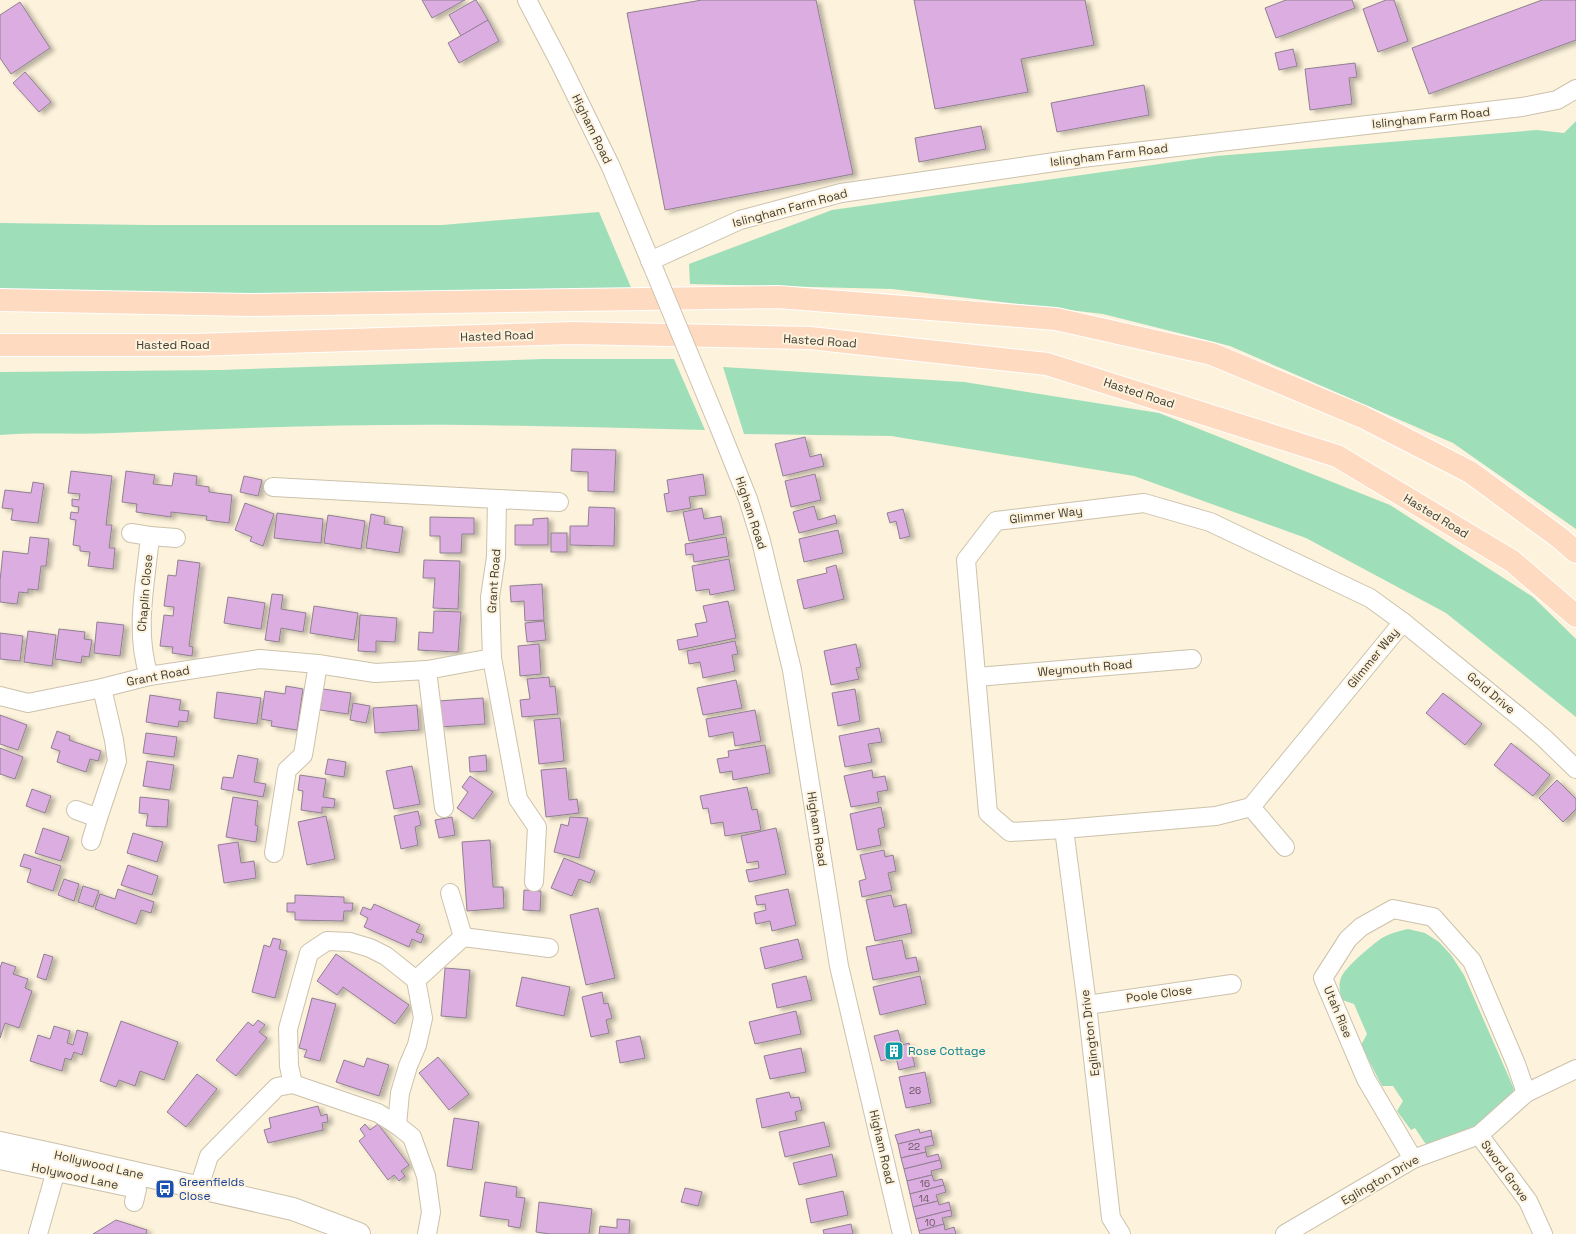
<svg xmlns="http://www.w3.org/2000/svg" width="1576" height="1234" font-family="'Space Grotesk',sans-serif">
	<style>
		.green { fill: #9edfba }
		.building { fill: #dcade0; stroke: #908091; filter: url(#shadow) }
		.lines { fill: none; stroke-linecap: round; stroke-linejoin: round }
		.minor-casing { stroke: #ccc2ac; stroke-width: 20 }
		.secondary-casing { stroke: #ccc2ac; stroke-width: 24 }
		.primary-casing { stroke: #fff; stroke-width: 24 }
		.minor { stroke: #fff; stroke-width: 18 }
		.secondary { stroke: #fff; stroke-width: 22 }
		.primary { stroke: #fedac1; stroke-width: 22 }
		.minor-bridge-casing { stroke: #ccc2ac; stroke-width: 20; stroke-linecap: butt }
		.minor-bridge { stroke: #fff; stroke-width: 18 }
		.labels { text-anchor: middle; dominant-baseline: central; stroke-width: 4; stroke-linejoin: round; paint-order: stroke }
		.number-label { font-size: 10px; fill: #67585e }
		.street-label { font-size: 12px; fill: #403c33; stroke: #fdf2db }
		.culture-label { font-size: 12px; fill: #0d838f; stroke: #fdf2db; text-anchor: start }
		.transit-label { font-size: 12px; fill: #164399; stroke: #fdf2db; text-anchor: start }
	</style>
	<defs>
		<filter id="shadow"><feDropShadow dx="4.5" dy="2.5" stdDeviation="2" flood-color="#0004"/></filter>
	</defs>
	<rect width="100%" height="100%" fill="#fdf2db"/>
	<!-- green -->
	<g class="green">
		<path d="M1576,121v408l-123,-86 -223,-97 -127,-32 -211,-25 -202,-5 -1,-20 143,-54 384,-54 321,-26 27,3z"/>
		<path d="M599,212l34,80 -503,4 -130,-3v-70l148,2h294z"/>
		<path d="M543,359h131l31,71c-80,-2 -159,-4 -238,-5 -118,-1 -236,3 -354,8 -37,2 -75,-1 -113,2v-63l221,-2z"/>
		<path d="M723,367l241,15 195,31 231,92 143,92 43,42v78l-130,-104 -140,-75 -172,-62 -243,-40 -147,-2z"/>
		<path d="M1408,929l17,4 14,9 12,13 13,20 50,114 -2,9 -39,34 -41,15 -7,-4 -10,-15 -4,2 -14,-19 6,-10 -10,-15h-11l-21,-41 6,-11 -13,-30 -12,-4c-2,-8 -4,-14 -1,-22 3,-10 32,-34 41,-40 9,-5 17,-7 26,-9z"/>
	</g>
	<!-- building -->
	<g class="building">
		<path d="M422,0h43l-33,18z"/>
		<path d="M475,0h1l12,20 -27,16 -12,-21z"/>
		<path d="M702,0h114l37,174 -188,36 -38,-197z"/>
		<path d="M914,0h171l9,45 -73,14 7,33 -93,17z"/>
		<path d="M1286,0h66l3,8 -79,30 -11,-30z"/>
		<path d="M1386,0h8l14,41 -30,11 -15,-43z"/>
		<path d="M1542,0h34v40l-147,54 -17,-46z"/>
		<path d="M20,2l30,46 -39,26 -11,-16v-43z"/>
		<path d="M488,20l11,21 -40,22 -11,-20z"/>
		<path d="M1293,49l4,17 -18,4 -4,-17z"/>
		<path d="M1355,63l2,14 -8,1 3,26 -42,6 -5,-41z"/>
		<path d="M25,72l26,30 -12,10 -26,-29z"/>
		<path d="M1144,85l5,30 -92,17 -6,-29z"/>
		<path d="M981,126l5,23 -67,13 -4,-24z"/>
		<path d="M805,437l5,20 11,-3 3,12 -41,10 -8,-32z"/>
		<path d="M572,449l44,1 -2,42 -26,-1v-19l-17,-1z"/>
		<path d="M71,471l41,5 -6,49h6l-3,23h6l-2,21 -25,-3 2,-14 -10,-1v-5l-7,-1 3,-25 -6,-1 1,-7 7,1 1,-6 -7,-1v-7l7,1 1,-6 -12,-1z"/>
		<path d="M126,471l29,4 -2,9 19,2 2,-13 23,3 -1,9 13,2v5l23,3 -3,28 -23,-3 1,-4 -36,-4v5l-35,-5 1,-8 -15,-2z"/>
		<path d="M703,474l3,21 -17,2 2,11 -24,4 -3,-18 5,-1 -2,-13z"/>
		<path d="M815,474l6,26 -30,7 -6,-26z"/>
		<path d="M244,476l18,4 -4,16 -18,-4z"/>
		<path d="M33,482l11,2 -6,39 -27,-3 2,-11 -11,-1 3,-18 26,3z"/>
		<path d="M245,503l29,11 -11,32 -13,-5 2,-4 -17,-7z"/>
		<path d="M814,506l4,14 17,-5 2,8 -38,10 -6,-21z"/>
		<path d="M589,507l26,1 -1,38 -44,-1v-19h18z"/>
		<path d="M702,508l2,11 17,-3 3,18 -35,7 -6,-29z"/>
		<path d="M903,509l7,27 -10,3 -4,-18 -6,2 -3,-10z"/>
		<path d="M277,513l46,6 -2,24 -47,-5z"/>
		<path d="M371,514l14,3 -1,7 19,3 -4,26 -33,-5z"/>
		<path d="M328,515l37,6 -4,28 -37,-6z"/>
		<path d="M430,517l44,1v16h-12l-1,19h-21v-17h-10z"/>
		<path d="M548,518v27h-33v-20h18v-6z"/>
		<path d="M838,530l5,23 -39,9 -5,-23z"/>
		<rect x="551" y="533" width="16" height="19"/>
		<path d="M30,537l19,2 -3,27h-5l-3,24 -10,-1v4l-9,-1 -2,12 -17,-2v-21l3,-30 25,3z"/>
		<path d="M726,537l3,19 -35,6 -1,-8 -7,1 -1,-11z"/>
		<path d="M729,559l6,31 -25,5 -1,-6 -13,2 -4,-25z"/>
		<path d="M178,560l22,3 -11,83 4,1 -1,9 -20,-3 1,-6 -13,-1 4,-31 9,1 1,-9 -10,-1 4,-31 8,1z"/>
		<path d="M424,560l36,1 -2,48 -25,-1 2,-30h-12z"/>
		<path d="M836,565l8,34 -40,10 -7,-29 30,-7 -1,-5z"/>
		<path d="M542,584l2,36 -19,1 -1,-20 -13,1 -1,-16z"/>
		<path d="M272,594l11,1 -2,14 25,4 -3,19 -22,-4 -2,14 -14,-2z"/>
		<path d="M228,597l37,6 -4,26 -37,-6z"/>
		<path d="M728,601l8,37 -57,12 -2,-10 21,-4 -3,-12 12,-2 -4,-16z"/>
		<path d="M314,606l44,7 -4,27 -44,-7z"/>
		<path d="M434,611l27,1 -3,40 -40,-2 1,-18 14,1z"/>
		<path d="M360,615l37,3 -2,24 -19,-1v11l-18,-1z"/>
		<path d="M544,621l2,19 -19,2 -2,-19z"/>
		<path d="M97,622l27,3 -4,31 -26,-3z"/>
		<path d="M59,629l26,3 -1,7 8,1 -3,17 -7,-1 -1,7 -26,-4z"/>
		<path d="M28,631l28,4 -4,31 -28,-4z"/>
		<path d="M0,633l23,3 -3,25 -20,-2z"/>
		<path d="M735,641l3,13 -6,1 3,16 -32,7 -3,-16 -11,2 -2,-13z"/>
		<path d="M539,644l2,30 -21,2 -2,-30z"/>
		<path d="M856,644l5,23 -5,1 3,11 -28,6 -7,-34z"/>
		<path d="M549,677l1,10 5,-1 3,28 -36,3 -2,-17 10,-1 -3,-20z"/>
		<path d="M736,680l6,28 -39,7 -6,-27z"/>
		<path d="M286,686l17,3 -6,41 -26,-4 1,-5 -11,-2 4,-28 20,3z"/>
		<path d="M323,689l28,4 -3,21 -28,-4z"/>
		<path d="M855,689l5,32 -22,5 -6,-33z"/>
		<path d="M217,692l44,6 -4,26 -43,-6z"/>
		<path d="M1443,693l39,31 -17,21 -39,-32z"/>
		<path d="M150,695l31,5 -2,10 10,1 -2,11 -8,-1 -1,6 -32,-5z"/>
		<path d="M483,698l2,26 -45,3 -2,-26z"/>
		<path d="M353,703l17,3 -4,17 -16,-3z"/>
		<path d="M417,705l2,25 -44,3 -2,-25z"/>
		<path d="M755,710l6,31 -26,5 -2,-14 -24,5 -3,-18z"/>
		<path d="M0,715l27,10 -9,25 -18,-6z"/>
		<path d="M560,718l4,43 -25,3 -5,-44z"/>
		<path d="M879,728l3,14 -14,2 4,18 -27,5 -6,-31z"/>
		<path d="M57,731l13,5 -1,4 32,11 -3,10 -8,-2 -4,13 -29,-10 3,-11 -9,-3z"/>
		<path d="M146,733l31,4 -3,20 -31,-4z"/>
		<path d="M1511,743l39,32 -17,21 -39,-31z"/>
		<path d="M765,745l5,28 -37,7 -1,-9 -12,2 -3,-14 12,-2 -1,-6z"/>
		<path d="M0,748l23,9 -8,22 -15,-5z"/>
		<path d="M238,755l20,4 -4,23 12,2 -3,13 -42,-8 2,-12 10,1z"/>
		<path d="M486,755l1,16 -17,1 -1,-15z"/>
		<path d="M328,759l18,3 -2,15 -19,-3z"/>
		<path d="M147,761l27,4 -4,25 -27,-4z"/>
		<path d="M412,766l8,38 -26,5 -8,-38z"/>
		<path d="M566,768l3,32 8,-1 2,14 -33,4 -5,-47z"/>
		<path d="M872,770l1,8 12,-2 3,14 -11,2 2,10 -28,5 -7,-31z"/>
		<path d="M300,775l26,4 -3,18 12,2 -1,9 -12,-1v6l-21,-3 2,-19 -5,-1z"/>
		<path d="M470,776l23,16 -20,27 -16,-11 11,-16 -6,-5z"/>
		<path d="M1557,780l19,19v10l-13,13 -24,-24z"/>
		<path d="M747,787l5,23 5,-1 4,21 -36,6 -2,-14 -12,2 -3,-16 -5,1 -3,-13z"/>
		<path d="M32,789l19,7 -6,17 -19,-7z"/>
		<path d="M140,797l29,3 -2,27 -21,-1 2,-12 -9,-1z"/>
		<path d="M233,797l25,4 -3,24 3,1 -2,16 -30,-5z"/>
		<path d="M881,807l4,20 -7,2 3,16 -24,5 -7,-36z"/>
		<path d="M418,811l3,14 -6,2 3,18 -17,4 -7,-33z"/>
		<path d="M326,816l9,43 -28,6 -9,-43z"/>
		<path d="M452,817l3,18 -16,3 -4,-18z"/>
		<path d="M570,817l18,1 -9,40 -25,-6 7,-28 7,2z"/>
		<path d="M43,828l26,9 -8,24 -26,-8z"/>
		<path d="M776,828l10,46 -37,8 -3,-12 13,-2 -1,-7 -11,2 -6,-27z"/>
		<path d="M133,833l30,9 -6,20 -30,-9z"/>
		<path d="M490,840l3,47h10l1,21 -37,3 -5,-69z"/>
		<path d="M238,842l3,21 13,-2 2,17 -32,5 -6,-38z"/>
		<path d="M884,850l1,7 8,-2 3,16 -8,2 4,17 -30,7 -3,-16 7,-2 -6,-24z"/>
		<path d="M24,854l37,12 -8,25 -26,-9 4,-13 -11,-3z"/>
		<path d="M564,858l31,13 -5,12 -11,-4 -7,17 -21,-8z"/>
		<path d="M128,865l30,11 -6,19 -31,-10z"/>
		<path d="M64,879l15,5 -5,17 -16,-6z"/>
		<path d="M83,886l16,5 -6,16 -15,-5z"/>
		<path d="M118,889l36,13 -3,11 -10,-3 -5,14 -41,-15 5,-15 15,5z"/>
		<path d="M788,889l8,36 -24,6 -2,-10 -14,3 -2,-11 12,-3 -1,-6 -8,1 -2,-9z"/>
		<path d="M524,890l17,1 -1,20 -17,-1z"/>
		<path d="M295,895l49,2v6h9l-1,8h-8l-1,10 -48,-1v-8h-8v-9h8z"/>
		<path d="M891,895l3,12 12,-3 6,29 -37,8 -9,-41z"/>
		<path d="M374,904l46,21 -4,7 8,3 -3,8 -9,-4 -3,8 -45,-20 4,-9 -8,-4 3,-7 8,3z"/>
		<path d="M598,908l17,70 -29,7 -16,-70z"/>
		<path d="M273,938l8,2 -2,9 8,2 -12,47 -23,-6 12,-47 6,2z"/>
		<path d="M798,939l5,20 -38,10 -5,-21z"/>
		<path d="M902,940l4,19 10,-2 3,14 -46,9 -7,-33z"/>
		<path d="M44,954l9,3 -7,23 -9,-3z"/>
		<path d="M336,954l73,51 -14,19 -52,-37 -6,8 -20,-14z"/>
		<path d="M2,962l14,5 -3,7 15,5 -3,9 7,3 -13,37 -14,-5 -5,15v-70z"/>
		<path d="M445,968l25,2 -4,48 -25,-2z"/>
		<path d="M806,976l6,24 -35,8 -5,-24z"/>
		<path d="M920,976l6,28 -46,11 -7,-28z"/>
		<path d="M522,977l48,10 -6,29 -48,-10z"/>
		<path d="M602,992l2,12 4,-1 4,15 -6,2 3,13 -18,4 -9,-40z"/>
		<path d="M312,998l24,6 -16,57 -16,-4 3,-7 -8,-2z"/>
		<path d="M796,1011l5,23 -46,10 -6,-22z"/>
		<path d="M258,1020l7,5 -6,7 8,6 -31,38 -20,-16 32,-38 5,4z"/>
		<path d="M121,1021l57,21 -14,38 -24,-9 -5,15 -16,-6 -3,7 -16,-6z"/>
		<path d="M54,1026l16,5 -3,12 6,2 4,-15 11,3 -6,22 -8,-3 -3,8 -6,-2 -3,13 -32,-10 8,-26 12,4z"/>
		<path d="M898,1030l4,15 7,-2 6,23 -16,4 -3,-13 -15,4 -7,-25z"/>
		<path d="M640,1036l5,22 -25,5 -4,-22z"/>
		<path d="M801,1048l5,24 -36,7 -6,-23z"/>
		<path d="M438,1057l31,37 -20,16 -30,-37z"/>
		<path d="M367,1058l22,7 -10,31 -43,-14 8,-22 20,7z"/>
		<path d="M925,1072l6,31 -25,5 -7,-31z"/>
		<path d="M197,1074l20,15 -31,38 -19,-15z"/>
		<path d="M789,1092l2,6 8,-1 3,13 -7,2 2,8 -35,8 -6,-29z"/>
		<path d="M318,1106l3,10 6,-2 1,8 -6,1 1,7 -55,13 -4,-13 7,-2 -2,-10z"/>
		<path d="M454,1118l25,4 -7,48 -25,-4z"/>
		<path d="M824,1122l6,24 -45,11 -6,-25z"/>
		<path d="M365,1124l5,6 8,-6 31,41 -8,6 4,5 -6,5 -5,-6 -6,5 -29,-39 6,-5 -5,-7z"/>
		<path d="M919,1129l1,4 11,-3 1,6 -34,8 -3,-9z"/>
		<path d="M932,1136l2,9 -9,2 1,5 -25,6 -3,-14z"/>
		<path d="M926,1152l1,5 11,-3 2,6 -36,9 -3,-11z"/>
		<path d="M832,1154l5,22 -38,9 -6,-22z"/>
		<path d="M940,1160l2,8 -11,3 1,4 -25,6 -3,-12z"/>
		<path d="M932,1175l2,6 8,-2 2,6 -34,9 -3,-13z"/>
		<path d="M485,1182l32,5 -1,10 9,1 -5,30 -12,-2 1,-6 -29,-4z"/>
		<path d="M944,1185l2,7 -10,3 2,6 -25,6 -3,-13z"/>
		<path d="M685,1188l17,4 -4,14 -17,-4z"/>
		<path d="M843,1191l5,24 -37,8 -5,-24z"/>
		<path d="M938,1201l1,4 10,-3 2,8 -35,9 -3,-12z"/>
		<path d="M539,1202l53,7 -3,25h-39l-14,-2z"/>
		<path d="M951,1210l1,6 -10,2 2,6 -25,7 -3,-12z"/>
		<path d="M617,1219l13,1 -1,14h-30l1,-8 17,2z"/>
		<path d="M116,1220l31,10 -1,4h-53z"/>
		<path d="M851,1224l2,10h-29l-1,-4z"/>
		<path d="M944,1224l1,6 9,-3 2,7h-36l-1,-3z"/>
	</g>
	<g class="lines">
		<!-- minor casing -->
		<g class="minor-casing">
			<g id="minor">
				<path d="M527,0l34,65 50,102 44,105"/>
				<path d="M650,261l90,-41 101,-27 241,-35 440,-51 35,-7 19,-11"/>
				<path d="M720,429l28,70 13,42 31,129 47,296 63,268"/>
				<path d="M273,487l224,12"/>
				<path d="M131,533l19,3"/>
				<path d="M492,658l26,141 19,28 -3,55"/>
				<path d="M427,670l17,138"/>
				<path d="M149,676c-15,-45 -3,-94 1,-140l26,2"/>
				<path d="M977,677l215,-18"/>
				<path d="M0,696l28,7 74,-15 47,-12 111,-17 58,5 57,9 52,-3 65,-12 -2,-61 6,-40 1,-58 62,3"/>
				<path d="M1251,807l-35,9 -152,13 -54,3 -22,-19 -22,-253 30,-39 148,-18 66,19 160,76 33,24 119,97 22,19 32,31"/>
				<path d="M76,810l22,8 19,-57 -3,-21 -12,-52"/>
				<path d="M1064,829l23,176 24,213 10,16"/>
				<path d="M91,841l7,-23"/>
				<path d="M1285,847l-34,-40 152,-185"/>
				<path d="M274,853l13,-83 16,-15 15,-91"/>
				<path d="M450,893l13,44"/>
				<path d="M416,980l47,-43 86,11"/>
				<path d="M1087,1005l145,-21"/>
				<path d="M293,1084l85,29 19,12"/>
				<path d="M1413,1159l-47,-80 -43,-101 25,-39 13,-12 32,-18 40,8 39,44 44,103 10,29"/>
				<path d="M0,1160l137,29 -3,13"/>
				<path d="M199,1187l10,-31 68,-69 16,-3 -4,-18 -1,-37 21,-76 18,-12 23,1 20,6 16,8 30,24 7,38 -6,27 -9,21 -8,27 -3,32 15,12 14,39 5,36 -4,22"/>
				<path d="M38,1234l21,-74"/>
				<path d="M1285,1234l128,-75 66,-24"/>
				<path d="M1543,1234l-15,-33 -49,-66 47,-42 50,-24"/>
			</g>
		</g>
		<!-- secondary casing -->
		<g class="secondary-casing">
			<path id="secondary" d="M0,1143l60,13 233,53 66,25"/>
		</g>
		<!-- primary casing -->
		<g class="primary-casing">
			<g id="primary">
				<path d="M0,300l249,5 529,-8 278,22 156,35 151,63 107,55 90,66 16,14"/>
				<path d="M0,345h193l380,-12 237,5 237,26 290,92 175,105 64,55"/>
			</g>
		</g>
		<!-- minor -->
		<use href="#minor" class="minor"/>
		<!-- secondary -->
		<use href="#secondary" class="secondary"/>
		<!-- primary -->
		<use href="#primary" class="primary"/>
		<!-- minor-bridge casing -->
		<g class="minor-bridge-casing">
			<path id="minor-bridge" d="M655,272l65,157"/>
		</g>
		<!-- minor-bridge -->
		<use href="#minor-bridge" class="minor-bridge"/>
	</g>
	<!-- icons -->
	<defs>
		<g id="building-square" transform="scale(1)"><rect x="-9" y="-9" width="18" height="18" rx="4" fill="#0f9aa8" stroke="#fdf2db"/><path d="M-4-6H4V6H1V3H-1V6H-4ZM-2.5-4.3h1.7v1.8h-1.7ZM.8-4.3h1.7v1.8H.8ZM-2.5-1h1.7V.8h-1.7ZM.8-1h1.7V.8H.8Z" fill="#fff"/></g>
		<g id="bus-square" transform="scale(1)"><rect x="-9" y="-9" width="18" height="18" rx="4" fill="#1a4fb4" stroke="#fdf2db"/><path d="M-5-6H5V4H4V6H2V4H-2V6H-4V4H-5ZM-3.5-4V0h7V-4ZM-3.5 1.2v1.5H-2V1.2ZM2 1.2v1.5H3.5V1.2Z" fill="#fff"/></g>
	</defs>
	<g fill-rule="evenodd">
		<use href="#building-square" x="894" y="1051"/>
		<use href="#bus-square" x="165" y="1189"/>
	</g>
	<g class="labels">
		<!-- number labels -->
		<g class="number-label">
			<text x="915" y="1090">26</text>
			<text x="914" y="1146">22</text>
			<text x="925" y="1183">16</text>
			<text x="924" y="1198">14</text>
			<text x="930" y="1222">10</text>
		</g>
		<!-- street labels -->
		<g class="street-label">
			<text transform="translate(1431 118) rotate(-6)">Islingham Farm Road</text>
			<text transform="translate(592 129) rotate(64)">Higham Road</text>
			<text transform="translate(1109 155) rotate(-7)">Islingham Farm Road</text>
			<text transform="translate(790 208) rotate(-15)">Islingham Farm Road</text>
			<text transform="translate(497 336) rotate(-2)">Hasted Road</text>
			<text transform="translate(820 341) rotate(4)">Hasted Road</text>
			<text x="173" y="345">Hasted Road</text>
			<text transform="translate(1139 393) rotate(18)">Hasted Road</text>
			<text transform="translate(751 513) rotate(72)">Higham Road</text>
			<text transform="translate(1046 515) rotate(-7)">Glimmer Way</text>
			<text transform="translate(1436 516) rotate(31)">Hasted Road</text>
			<text transform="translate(494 581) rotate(-86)">Grant Road</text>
			<text transform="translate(145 593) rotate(-85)">Chaplin Close</text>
			<text transform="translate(1373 658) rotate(-51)">Glimmer Way</text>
			<text transform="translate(1085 668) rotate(-5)">Weymouth Road</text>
			<text transform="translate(158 676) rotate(-11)">Grant Road</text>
			<text transform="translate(1491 693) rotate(40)">Gold Drive</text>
			<text transform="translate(817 829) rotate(81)">Higham Road</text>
			<text transform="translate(1159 994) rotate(-8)">Poole Close</text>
			<text transform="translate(1338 1012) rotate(67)">Utah Rise</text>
			<text transform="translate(1090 1033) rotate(-97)">Eglington Drive</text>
			<text transform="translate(882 1147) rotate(77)">Higham Road</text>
			<text transform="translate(99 1165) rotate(13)">Hollywood Lane</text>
			<text transform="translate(1505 1171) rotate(54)">Sword Grove</text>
			<text transform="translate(75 1176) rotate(12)">Holywood Lane</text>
			<text transform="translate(1380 1180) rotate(-30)">Eglington Drive</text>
		</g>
		<!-- culture labels -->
		<g class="culture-label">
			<text x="908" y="1051">Rose Cottage</text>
		</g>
		<!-- transit labels -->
		<g class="transit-label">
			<text x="179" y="1182">Greenfields<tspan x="179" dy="14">Close</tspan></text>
		</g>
	</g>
</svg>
